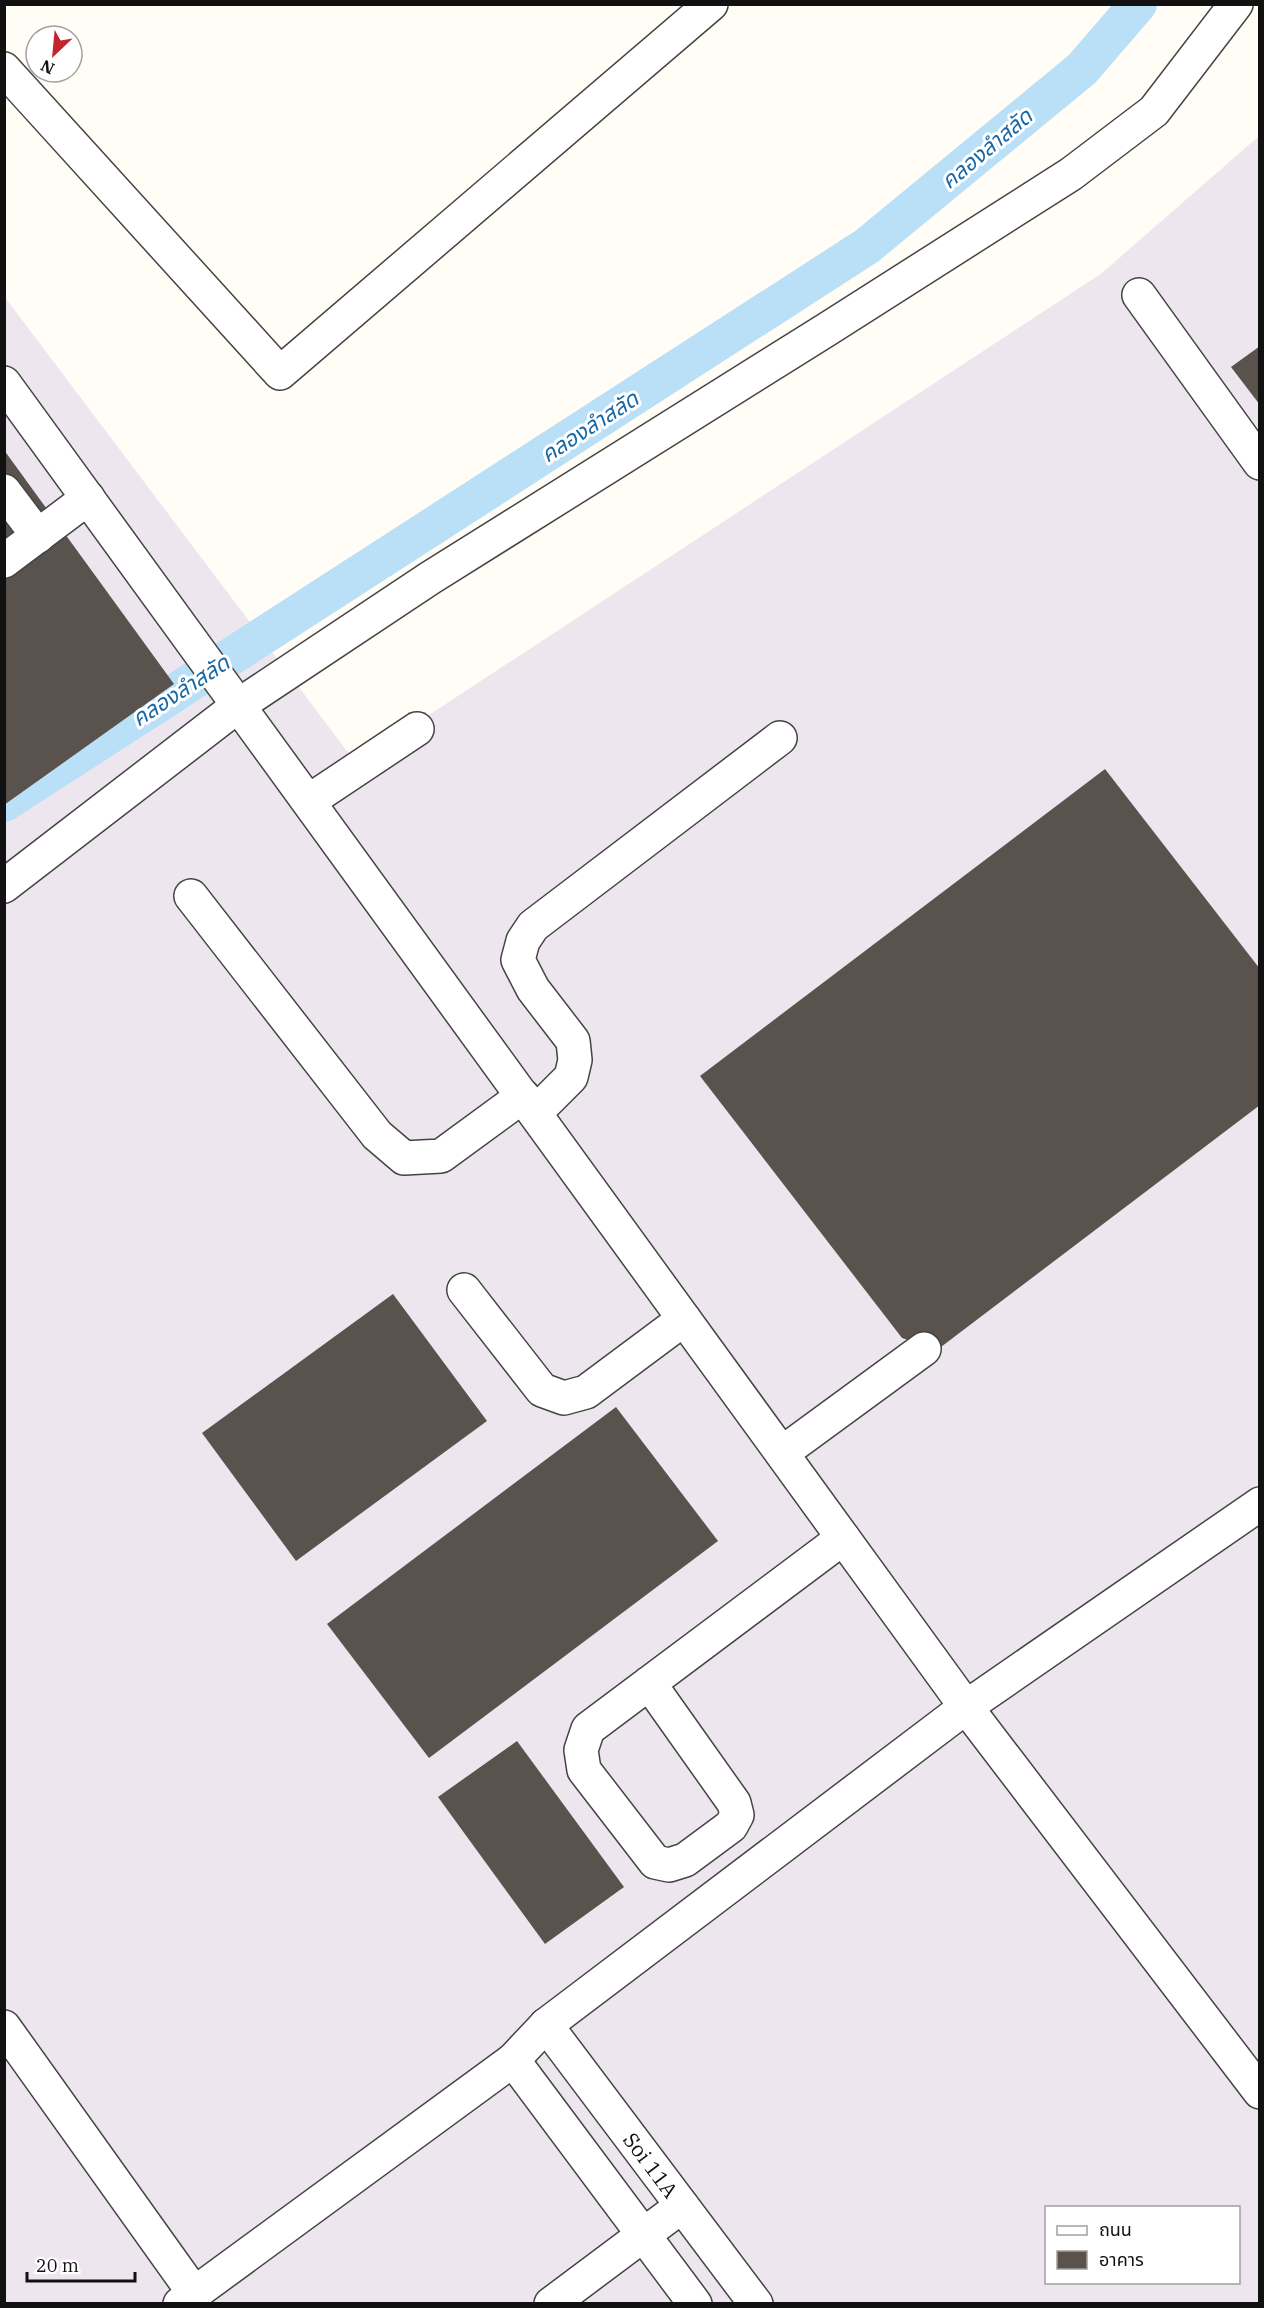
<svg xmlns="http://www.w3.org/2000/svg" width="1264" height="2308" font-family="'IBM Plex Serif','Noto Sans Thai',serif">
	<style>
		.industrial { fill: #eee6ef; fill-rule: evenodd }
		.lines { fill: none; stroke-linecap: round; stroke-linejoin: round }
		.canal { stroke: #b9e0f7; stroke-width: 38 }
		.building { fill: #5a524d }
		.minor-casing { stroke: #444; stroke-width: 36 }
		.minor { stroke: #fff; stroke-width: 33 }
		.labels { text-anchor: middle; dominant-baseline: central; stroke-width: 6; stroke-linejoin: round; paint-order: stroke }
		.street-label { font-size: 21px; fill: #111; stroke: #fff }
		.water-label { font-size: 22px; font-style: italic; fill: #1768a6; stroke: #fff }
	</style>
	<rect width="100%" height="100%" fill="#fffdf5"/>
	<!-- industrial -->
	<path class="industrial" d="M1259,136v2167h-1254l-1,-2007 352,467 746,-490zM1046,2208h192v74h-192z"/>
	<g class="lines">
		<!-- canal -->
		<path class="canal" d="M4,803l863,-557 215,-177 56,-65"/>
	</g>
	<!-- building -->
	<g class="building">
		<path d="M1260,346v59l-29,-38z"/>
		<path d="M4,450l170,234 -170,121z"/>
		<path d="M1105,769l155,200v136l-323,245 -35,-12 -202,-262z"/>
		<path d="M393,1294l94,127 -191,140 -94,-128z"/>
		<path d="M616,1407l102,134 -289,217 -102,-134z"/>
		<path d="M517,1741l107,146 -79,57 -107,-147z"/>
	</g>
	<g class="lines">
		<!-- minor casing -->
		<g class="minor-casing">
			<g id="minor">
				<path d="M4,69l276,304 431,-369"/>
				<path d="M1139,295l121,168"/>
				<path d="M4,383l962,1324 294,385"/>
				<path d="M4,491l34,45"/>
				<path d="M4,561l84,-63"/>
				<path d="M309,801l108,-72"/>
				<path d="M4,886l235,-181 191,-127 396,-248 245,-156 83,-63 82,-107"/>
				<path d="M191,896l186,239 27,23 37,-2 82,-60"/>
				<path d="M535,1113l36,-36 4,-17 -2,-19 -40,-52 -15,-29 5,-19 10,-15 247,-188"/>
				<path d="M464,1290l78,100 22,8 22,-6 98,-73"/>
				<path d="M782,1453l142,-104"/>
				<path d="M649,1683l85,120 3,12 -6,11 -46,34 -16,5 -14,-3 -71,-92 -3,-20 7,-21 255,-191"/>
				<path d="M546,2025l210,279"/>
				<path d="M4,2027l190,266"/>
				<path d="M513,2060l182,244"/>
				<path d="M180,2304l333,-244 33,-35 420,-318 294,-203"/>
				<path d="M551,2304l131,-98"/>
			</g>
		</g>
		<!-- minor -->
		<use href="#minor" class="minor"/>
	</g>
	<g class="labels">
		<!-- street labels -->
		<g class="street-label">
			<text transform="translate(651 2165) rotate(53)">Soi 11A</text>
		</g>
		<!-- water labels -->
		<g class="water-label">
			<text transform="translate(986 148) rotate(-40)">คลองลำสลัด</text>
			<text transform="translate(589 426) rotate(-33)">คลองลำสลัด</text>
			<text transform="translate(180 690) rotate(-33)">คลองลำสลัด</text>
		</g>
	</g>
	<!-- border -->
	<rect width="1264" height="2308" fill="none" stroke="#111111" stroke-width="12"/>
	<!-- legend -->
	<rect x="1045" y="2206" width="195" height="78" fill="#ffffff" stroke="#a0a0a0" stroke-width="1.5"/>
	<rect x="1057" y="2226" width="30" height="9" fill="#ffffff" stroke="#a0a0a0" stroke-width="1.5"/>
	<text x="1099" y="2236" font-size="18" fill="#111111">ถนน</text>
	<rect x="1057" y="2251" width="30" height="18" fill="#5a524d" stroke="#a0a0a0" stroke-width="1.5"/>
	<text x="1099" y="2266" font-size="18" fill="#111111">อาคาร</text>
	<!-- north arrow -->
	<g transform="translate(54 54) rotate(206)"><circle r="28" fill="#ffffff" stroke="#a0a0a0" stroke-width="1.5"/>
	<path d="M0-4.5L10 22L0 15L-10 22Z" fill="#c4262e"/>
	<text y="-9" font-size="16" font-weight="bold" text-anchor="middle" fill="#111111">N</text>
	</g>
	<!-- scale -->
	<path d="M27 2272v9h108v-9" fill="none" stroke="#111111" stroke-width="3"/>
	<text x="36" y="2272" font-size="18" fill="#111111" stroke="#ffffff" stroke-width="4.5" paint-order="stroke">20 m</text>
</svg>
